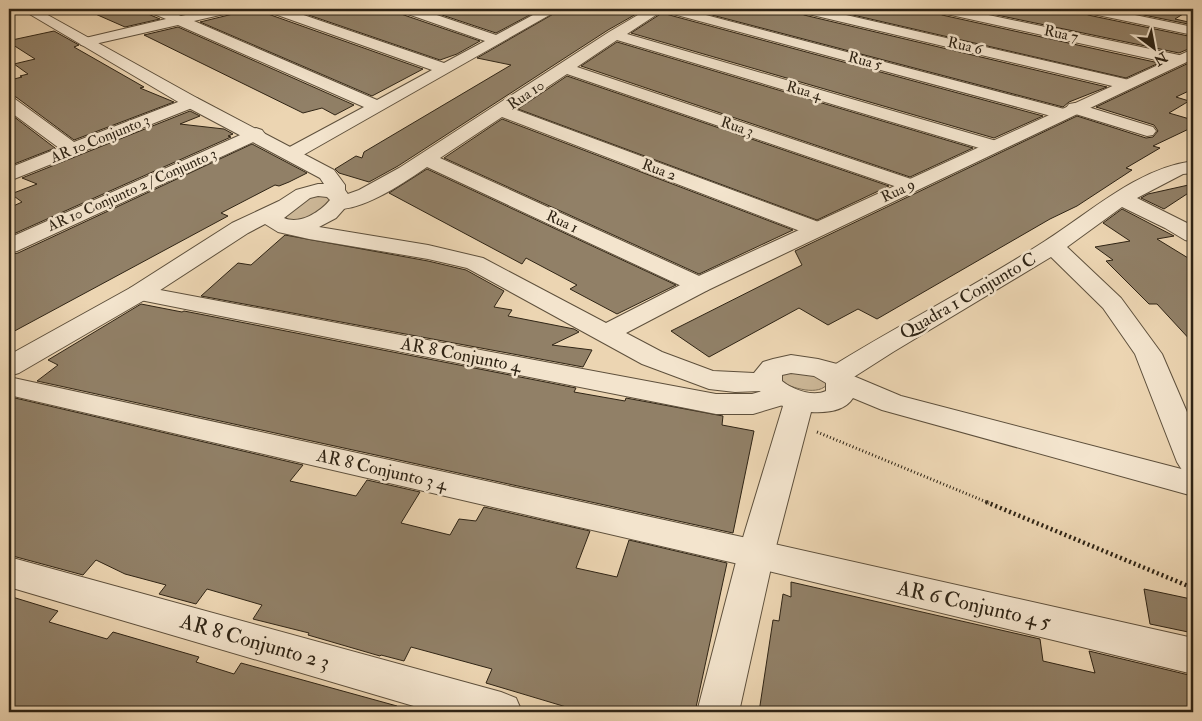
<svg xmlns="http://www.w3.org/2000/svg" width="1202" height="721" font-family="'IM FELL Double Pica',serif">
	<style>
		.green { fill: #ccb797; stroke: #7e6e56 }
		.building { fill: #918067; stroke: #2f2415 }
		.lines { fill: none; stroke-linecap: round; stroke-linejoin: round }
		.minor-casing { stroke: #5e503c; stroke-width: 2 }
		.tertiary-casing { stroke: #5e503c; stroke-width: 2 }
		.path-far1 { stroke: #2f2415; stroke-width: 3; stroke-dasharray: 1 2.5; stroke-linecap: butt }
		.path { stroke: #2f2415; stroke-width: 4.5; stroke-dasharray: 2 3; stroke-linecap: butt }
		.minor { fill: #f3e4cd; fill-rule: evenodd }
		.tertiary { fill: #f3e4cd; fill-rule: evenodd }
		.labels { text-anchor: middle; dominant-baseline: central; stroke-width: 5; stroke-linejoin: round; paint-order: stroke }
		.far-street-label { font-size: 15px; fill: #2f2415; stroke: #f3e4cd }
		.street-label { font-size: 18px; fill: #2f2415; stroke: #f3e4cd }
		.near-street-label { font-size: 21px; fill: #2f2415; stroke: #f3e4cd }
	</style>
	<rect width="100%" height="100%" fill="#ecd5b2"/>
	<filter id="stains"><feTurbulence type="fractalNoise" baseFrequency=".004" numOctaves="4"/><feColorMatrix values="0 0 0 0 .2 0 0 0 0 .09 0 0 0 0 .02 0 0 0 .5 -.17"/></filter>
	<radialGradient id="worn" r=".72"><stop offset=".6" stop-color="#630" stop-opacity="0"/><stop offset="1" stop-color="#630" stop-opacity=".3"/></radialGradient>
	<!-- green -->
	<g class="green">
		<path d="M315,196l20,1 -22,23h-25l-2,-3 1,-3 19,-14z"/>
		<path d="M780,370l40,4 8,9c-8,14 -37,5 -48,-2z"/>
	</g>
	<!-- building -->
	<g class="building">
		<path d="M84,9h62l2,5 12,5 -35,8z"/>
		<path d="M236,9h30l2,5 155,55 -51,27 -172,-74 33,-8z"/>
		<path d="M291,9h108l2,5 79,27 -23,13 -17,6z"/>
		<path d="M424,9h117l-45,24z"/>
		<path d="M562,9h83l-37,21 -210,136 -29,16 -30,-9 -4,-4 21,-13 6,2 2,-6 147,-87 -34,-7z"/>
		<path d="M689,9h106l9,6 303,72 -38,15 -6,5z"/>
		<path d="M827,9h106l9,6 217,48 -33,15z"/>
		<path d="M968,9h111l9,6 105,22v10l-14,6z"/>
		<path d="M1114,9h42l27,5 -8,5 18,4v2z"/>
		<path d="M662,13l381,103 -49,22 -363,-105z"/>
		<path d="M178,27l176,78 -19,10 -13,-7 -19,5 -159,-78z"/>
		<path d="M54,31l25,14 -5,2 70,40 -4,1 34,14 -100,38 -58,-43 -7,-1v-11l6,-1 -5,-4 12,-3 -2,-1 8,-2 -14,-10 21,-5 -25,-16 5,-1 -3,-2z"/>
		<path d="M617,42l356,106 -63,29 -329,-111z"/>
		<path d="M1193,61v28l-17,8 13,4 -20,12 24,7v7l-40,19 7,2 -34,20 6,2 -55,36 -27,13 -173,100 -19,-10 -30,16 -29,-17 -90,49 -38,-26 131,-66 -7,-14 282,-135 69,22 7,-1 5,-6 -4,-6 -58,-18z"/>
		<path d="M567,76l322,110 -72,34 -299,-111z"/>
		<path d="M190,111l10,5 -20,8 44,5 9,5 -5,2 3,1 -222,99v-28l13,-6 -11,-8 26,-10 -15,-6z"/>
		<path d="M9,113l46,35 -46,18z"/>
		<path d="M502,119l291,111 -94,44 -255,-116z"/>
		<path d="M252,144l55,29 -18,9 -10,4 -4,-1 -54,28 7,3 -219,118v-79l9,-2z"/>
		<path d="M427,169l249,116 -59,29 -47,-25 7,-4 -51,-27 -4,6 -133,-71z"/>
		<path d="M1193,184v6l-29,19 -23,-11 7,-4z"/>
		<path d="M1122,209l52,27 -17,3 36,22v82l-36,-39h-8l-43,-43 7,-1 -18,-13 35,-6 -27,-18z"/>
		<path d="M285,235l143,26 38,9 38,21 -10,16 18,3 -4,6 66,13 5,3 -27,13 40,5 -9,17 -382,-71 37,-33 13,2z"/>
		<path d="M141,304l41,8 2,-1 392,77 -2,4 51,9 1,-3 97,18 -1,9 32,6 -21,102 -696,-152 21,-16 -10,-5z"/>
		<path d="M15,398l288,67 -13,16 66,15 11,-16 53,12 -19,31 49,12 9,-16 17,2 8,-14 106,24 -14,37 41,9 12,-37 98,23 -32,149h-112l-97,-29 6,-14 -81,-22 -7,14 -23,-6 -1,1 -72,-21 1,-2 -56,-14 9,-14 -55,-16 -11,15 -37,-10 7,-9 -41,-11 -29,-14 -13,15 -74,-20v-152z"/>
		<path d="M791,582l249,57 3,22 52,12 -6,-22 104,25v36h-434l14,-92 6,1 4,-27 8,3z"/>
		<path d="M1144,589l47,10 2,12v22l-43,-9z"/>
		<path d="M9,596l49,15 -9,11 58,17 6,-7 86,25 -3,5 38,12 7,-11 156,43 -1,6h-387z"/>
	</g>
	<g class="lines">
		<!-- minor casing -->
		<g class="minor-casing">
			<g id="minor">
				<path d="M9,9h21l-2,3 -19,3z"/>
				<path d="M148,9h17l16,7 31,-7h22l-1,3 -39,9 183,79 55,-30 -163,-58 -1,-3h18l158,54 41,-22 -83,-29 -1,-3h18l77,26 48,-26h16l-262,149 -7,2 -7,-2 -3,-4 3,-4 80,-43 -186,-82 -92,21 -5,-1 -2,-3 2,-3 85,-20 -17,-7z"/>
				<path d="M648,9h35l385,101 -2,-2 3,-4 6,-1 78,24 3,4 -3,4 -6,1 -78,-24 2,2 -3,4 -6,1 -400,-108 -35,23 373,108 2,4 -2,4 -7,2 -7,-2 -369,-110 -40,27 340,114 3,4 -3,4 -7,2 -7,-2 -336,-115 -53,35 310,115 3,5 -3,5 -8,2 -8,-2 -306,-117 -62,41 268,122 3,5 -3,5 -9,2 -9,-2 -263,-123c-22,15 -69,48 -96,41l-4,-4 4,-4 28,-10 40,-22 210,-136z"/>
				<path d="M797,9h23l305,70 6,2 2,3 -2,3 -6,2 -321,-76z"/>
				<path d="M935,9h25l219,46 5,2 3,3 -3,3 -5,2 -237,-52z"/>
				<path d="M1081,9h25l87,18v8l-105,-22z"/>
				<path d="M191,97l6,1 3,4 -3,4 -188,75v-13l50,-20 -50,-37v-13l6,1 59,43z"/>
				<path d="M256,128l6,2 3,4 -3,4 -245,113 -8,2v-15z"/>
				<path d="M1193,161v12l-10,1 -46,24 56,28v16l-8,-2 -20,-12 -43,-21 -55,40 54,51 41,56 31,72v47l-11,-3 -5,-8 -42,-108 -32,-46 -52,-51 -158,95 -47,30 -10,3 -10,-3 -4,-6 4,-6c72,-45 148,-83 219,-129 46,-29 91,-72 148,-80z"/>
				<path d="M139,286l577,108h36l31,-9 10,3 4,7 -4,7 -40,12h-37l-586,-116 -3,-5 3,-5z"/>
				<path d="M9,377l747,163 437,98v36l-437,-106 -747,-173z"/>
				<path d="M9,557l492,135 15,6 6,14h-88l-425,-125z"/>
			</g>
		</g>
		<!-- tertiary casing -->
		<g class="tertiary-casing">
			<path id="tertiary" d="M21,9h16l160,89 137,72 11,15v5l7,10 -16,18 -17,9 109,18 55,13 123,65 84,-43 503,-231v10l-485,231 -82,43 36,19 51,19 41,2 9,-11 10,-3 18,-4 27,4 19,5 8,4 6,7 50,21 292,76v24l-311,-86 -29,-12c-8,13 -27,15 -42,14l-37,142 -35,158h-42l41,-158 45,-148 -16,-7 -7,-8 -25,1 -26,-3 -67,-25 -175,-96 -39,-9 -119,-20 -31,-7 -13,-8 -17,9 -100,65 -129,75 -10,3v-21l121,-67 102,-65 47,-22 17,-11 22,-6h6l-4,-6 -135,-72zM318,196l9,1 3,3c-10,12 -30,25 -46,18l26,-20zM791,373l23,3 12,7v8c-13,6 -33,-1 -44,-10v-6z"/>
		</g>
		<!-- path-far1 -->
		<path class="path-far1" d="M817,432l172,71"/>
		<!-- path -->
		<path class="path" d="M986,502l207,86"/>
		<!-- minor -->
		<use href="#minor" class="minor"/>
		<!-- tertiary -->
		<use href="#tertiary" class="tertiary"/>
	</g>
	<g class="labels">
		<!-- far-street labels -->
		<g class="far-street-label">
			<text transform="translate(1061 34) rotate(12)">Rua 7</text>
			<text transform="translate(965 46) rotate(13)">Rua 6</text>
			<text transform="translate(865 61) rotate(15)">Rua 5</text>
			<text transform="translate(804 91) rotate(16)">Rua 4</text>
			<text transform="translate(526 95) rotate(-34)">Rua 10</text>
			<text transform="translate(737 127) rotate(19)">Rua 3</text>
			<text transform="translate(100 139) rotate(-22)">AR 10 Conjunto 3</text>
			<text transform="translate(659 170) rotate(21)">Rua 2</text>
			<text transform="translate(132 190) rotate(-24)">AR 10 Conjunto 2 / Conjunto 3</text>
			<text transform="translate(898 191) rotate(-25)">Rua 9</text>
			<text transform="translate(562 222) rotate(25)">Rua 1</text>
		</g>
		<!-- street labels -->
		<g class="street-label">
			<text transform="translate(968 296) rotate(-30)">Quadra 1 Conjunto C</text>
			<text transform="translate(461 355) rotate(11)">AR 8 Conjunto 4</text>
			<text transform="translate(382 470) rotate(13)">AR 8 Conjunto 3 4</text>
		</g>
		<!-- near-street labels -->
		<g class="near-street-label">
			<text transform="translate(974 605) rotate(13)">AR 6 Conjunto 4 5</text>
			<text transform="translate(255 642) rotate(16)">AR 8 Conjunto 2 3</text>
		</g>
	</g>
	<!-- margin -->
	<rect width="1202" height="721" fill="none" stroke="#ecd5b2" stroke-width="30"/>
	<rect x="10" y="10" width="1182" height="701" fill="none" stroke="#2f2415" stroke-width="2.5"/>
	<rect x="15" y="15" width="1172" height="691" fill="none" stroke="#2f2415"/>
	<!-- north arrow -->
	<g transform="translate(1154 48) rotate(148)" stroke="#f3e4cd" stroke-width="4" paint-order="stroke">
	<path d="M0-4L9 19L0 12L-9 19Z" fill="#2f2415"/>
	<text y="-8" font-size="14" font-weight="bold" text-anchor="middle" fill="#2f2415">N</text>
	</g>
	<rect width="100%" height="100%" filter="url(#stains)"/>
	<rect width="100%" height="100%" fill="url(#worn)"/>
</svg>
